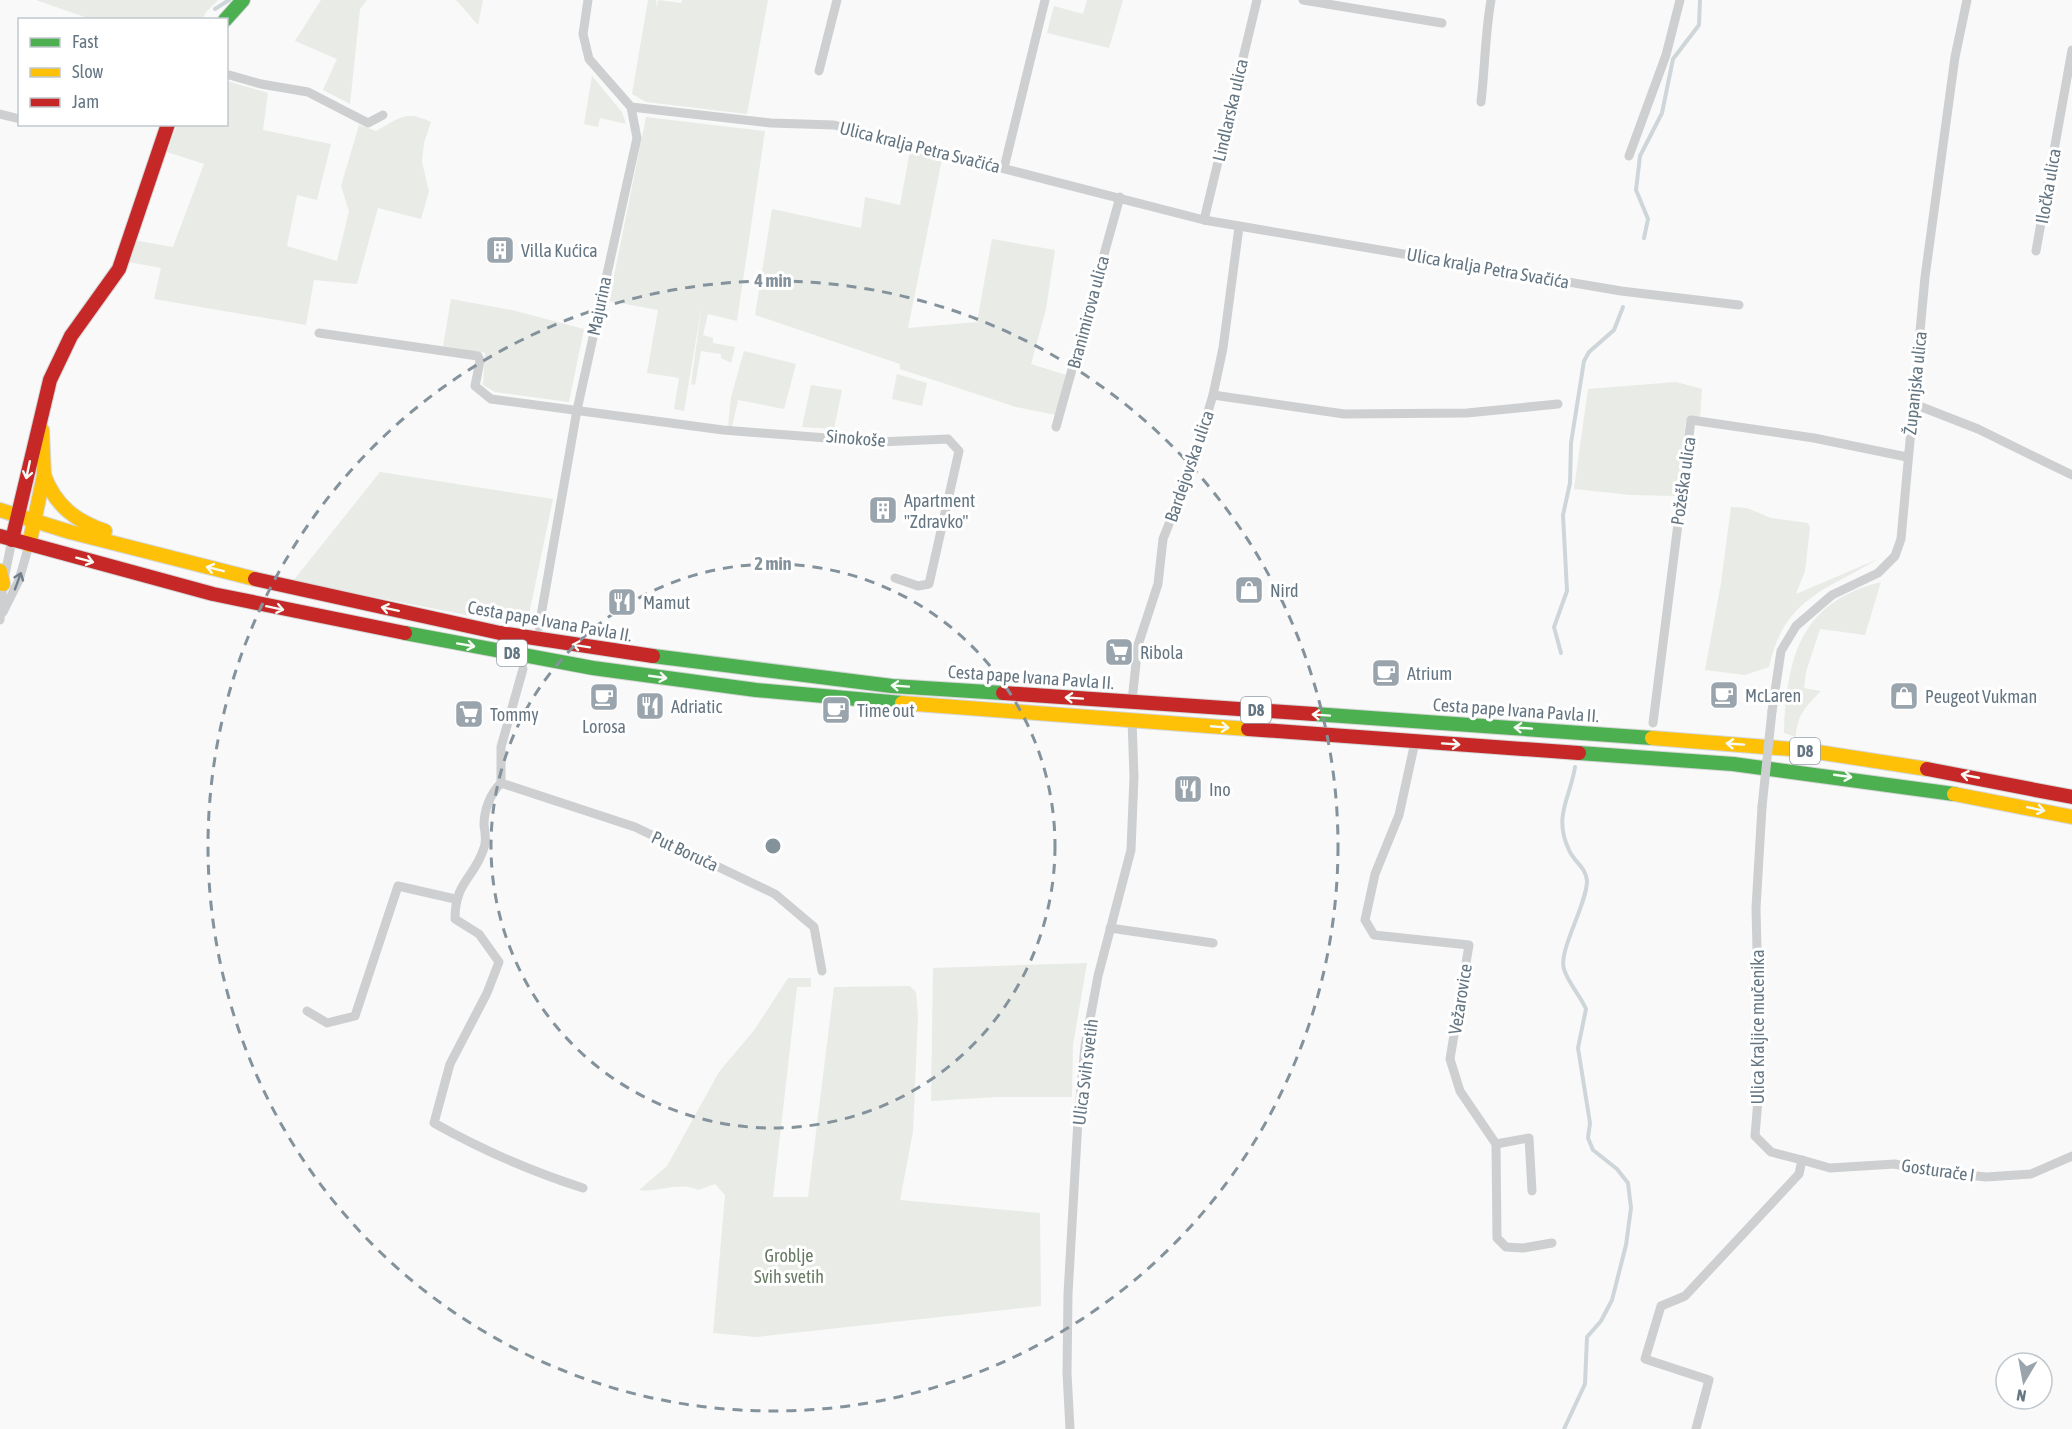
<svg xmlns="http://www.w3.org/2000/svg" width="2072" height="1429" font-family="'Asap Condensed',sans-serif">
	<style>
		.green { fill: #e8ebe6 }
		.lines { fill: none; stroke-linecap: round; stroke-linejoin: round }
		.stream { stroke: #ced6d9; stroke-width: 4 }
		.fast-casing { stroke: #d5d6d7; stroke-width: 16 }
		.slow-casing { stroke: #d5d6d7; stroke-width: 16 }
		.jam-casing { stroke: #d5d6d7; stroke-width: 16 }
		.street { stroke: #cecfd0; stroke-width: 9 }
		.fast { stroke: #4caf50; stroke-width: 14 }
		.slow { stroke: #ffc107; stroke-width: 14 }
		.jam { stroke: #c62828; stroke-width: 14 }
		.street-bridge { stroke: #cecfd0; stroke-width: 9 }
		.oneway { stroke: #f6fbf6 }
		.oneway2 { stroke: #707f8b }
		.ring { fill: none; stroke: #84929c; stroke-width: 3; stroke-dasharray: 10 8 }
		.labels { text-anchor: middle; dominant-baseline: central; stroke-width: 6; stroke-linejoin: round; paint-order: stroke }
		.shield { fill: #fff; stroke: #939fa8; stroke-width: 1.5 }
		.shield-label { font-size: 16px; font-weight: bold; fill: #657683 }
		.street-label { font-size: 18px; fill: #657683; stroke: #fff }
		.poi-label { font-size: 18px; fill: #657683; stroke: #fff; text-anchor: start }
		.park-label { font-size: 18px; fill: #687a64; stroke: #fff }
		.centre { fill: #84929c; stroke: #fff; stroke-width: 3 }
		.ring-label { font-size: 18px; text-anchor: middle; font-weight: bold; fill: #84929c; stroke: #fff; stroke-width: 6; stroke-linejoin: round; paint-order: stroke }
	</style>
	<rect width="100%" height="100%" fill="#f9f9f9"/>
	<!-- green -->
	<g class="green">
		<path d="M36,0h182l-12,12 -4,7h-112z"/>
		<path d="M321,0h46l-7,9 -10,95 -27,-14 14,-31 -42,-18z"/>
		<path d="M456,0h27l-5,25z"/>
		<path d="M648,0h8l1,8 1,-8 23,3 1,-3h86l-21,114 -101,-12 -14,-8z"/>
		<path d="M1087,0h36l-14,48 -62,-15 7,-27 29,8z"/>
		<path d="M592,76l30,36 4,12 -26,-6 -2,9 -14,-3z"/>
		<path d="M227,81l41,12 -5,37 68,14 -14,56 -20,-5 -10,51 50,15 12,-50 -8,-25 18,-61 17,6c24,-13 29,-21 55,-9l-7,21 -2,19 7,29 -8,28 -43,-11 -21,76 -43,-4 -8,45 -152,-26 7,-31 -32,-6 5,-22 39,7 31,-83 -37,-12 10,-27 49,-1z"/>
		<path d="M646,117l119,14 -28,190 -29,-7 -5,21 10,3v5l22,4 -4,16 -10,-5v-4l-20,-3 -6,34 -4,-1 11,-80 -18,107 -10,-2 5,-31 -32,-5 11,-63 -49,-9z"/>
		<path d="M910,151l32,8 -34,169 69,-6 15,-83 63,11 -9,59 -15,55 35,11 -10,40 -40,-8 -116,-38v-5l-145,-49 17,-106 89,19 4,-31 35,8z"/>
		<path d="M451,299l61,11 72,19 -15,73 -74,-10 -12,-7 2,-32 -42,-7z"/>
		<path d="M744,351l52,13 -12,45 -46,-9 -6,27h-4l3,-30z"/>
		<path d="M897,374l30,9 -5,23 -30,-7z"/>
		<path d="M1676,382l26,7 -2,28 -14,3 -9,76 -46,-1 -57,-6 14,-100z"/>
		<path d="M811,385l31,5 -8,39 -32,-2z"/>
		<path d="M380,472l173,27 -25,120 -38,-8 -3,8 -194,-38z"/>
		<path d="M1731,507l16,1 24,10 37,5 2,5 -5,43 -9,23 82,-35c-53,32 -94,39 -109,108l-24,8 -40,-5 16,-87z"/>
		<path d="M1881,582l-16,53 -45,-6 -14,43 -2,16 17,3c-14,14 -25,25 -25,46l-12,-4c3,-74 15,-131 97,-151z"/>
		<path d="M1087,963l-14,82 -1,52h-74l-67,4 2,-133z"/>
		<path d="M788,978h23v9h-14l-24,210h35l26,-210 76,-1 6,6 2,24 -5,116 -13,68 140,13 1,93 -285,31 -43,-4 12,-138 -10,-11 -17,6c-20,-9 -38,3 -59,0l28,-24 52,-94 36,-43z"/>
	</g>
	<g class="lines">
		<!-- stream -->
		<g class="stream">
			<path d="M215,9l14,-9"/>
			<path d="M1644,238l4,-19 -12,-29 4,-34 22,-43 11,-54 26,-34 1,-25"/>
			<path d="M1561,653l-7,-26 13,-36 -4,-76 7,-32 1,-40 13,-82 5,-9 25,-22 9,-23"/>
			<path d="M1564,1429l21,-45 2,-47 14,-16 11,-21 14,-55 5,-37 -3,-25 -11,-14 -24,-19 -5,-12 2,-15 -12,-75 8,-39c-6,-14 -18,-26 -22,-40 -6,-18 23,-65 23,-88 -1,-14 -13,-19 -18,-31 -16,-34 1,-51 6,-83"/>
		</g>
		<!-- fast casing -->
		<g class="fast-casing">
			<g id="fast">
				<path d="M225,20l18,-20"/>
				<path d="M405,633l188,35 163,22 146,13"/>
				<path d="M653,656l239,30 111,7"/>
				<path d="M1314,714l338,24"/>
				<path d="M1579,753l154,11 221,30"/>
			</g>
		</g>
		<!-- slow casing -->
		<g class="slow-casing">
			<g id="slow">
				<path d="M44,475c11,30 31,46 61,56"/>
				<path d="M0,510l70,22 185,47"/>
				<path d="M29,545l15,-70 -2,-45"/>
				<path d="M0,571l3,13"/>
				<path d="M902,703l346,26"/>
				<path d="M1652,738l152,12 123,19"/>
				<path d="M1954,794l118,23"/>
			</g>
		</g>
		<!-- jam casing -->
		<g class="jam-casing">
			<g id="jam">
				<path d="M0,536l213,58 192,39"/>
				<path d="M12,540l38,-160 21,-44 48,-67 49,-145"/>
				<path d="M255,579l245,54 153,23"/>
				<path d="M1003,693l311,21"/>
				<path d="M1248,729l331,24"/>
				<path d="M1927,769l145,28"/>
			</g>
		</g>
		<!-- street -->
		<g class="street">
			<path d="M1303,0l139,23"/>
			<path d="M819,71l18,-71"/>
			<path d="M226,74l35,10 47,8 60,31 15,-8"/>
			<path d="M1481,102c4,-34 4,-68 10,-102"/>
			<path d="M631,107l140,16 63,2 370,95 417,71 118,14"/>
			<path d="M0,114l20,5"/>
			<path d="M1629,156l37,-101 14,-55"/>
			<path d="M1004,168l41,-168"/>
			<path d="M1204,220l53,-220"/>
			<path d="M2036,251l36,-201"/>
			<path d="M319,333l159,23 2,5 -5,25 16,13 232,31 156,12 69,-3 11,12 -30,133 -11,2 -23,-8"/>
			<path d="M1213,395l131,19 123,-1 91,-9"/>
			<path d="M1914,404l64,25 94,46"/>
			<path d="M1056,427l64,-230"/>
			<path d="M3,612l16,-32 10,-35"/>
			<path d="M0,620l3,-36 9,-44"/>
			<path d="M539,627l38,-217 60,-272 -6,-31 -42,-48 -6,-25 5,-34"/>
			<path d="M523,669l-22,78v36c-11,11 -17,27 -17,42 1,9 3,15 0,23 -10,31 -29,33 -29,71l24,15 20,28 -12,31 -37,71 -16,59c48,27 96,48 149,65"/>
			<path d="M1132,701l6,-56 20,-61 5,-45 27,-68 23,-76 10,-47 16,-121"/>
			<path d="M1772,711l9,-60 15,-25 36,-31 46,-22 17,-17 6,-17 24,-262 30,-220 12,-57"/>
			<path d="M1653,723l38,-303 123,18 93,19"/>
			<path d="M1415,742l-16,73 -24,59 -10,46 9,15 95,10 -19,114 10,32 36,53 33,-6 3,53"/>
			<path d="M501,783l134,44 140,67 39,33 8,44"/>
			<path d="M1110,928l103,15"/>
			<path d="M307,1011l20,12 28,-7 43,-130 57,13"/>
			<path d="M1496,1144l1,94 9,9 17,1 29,-5"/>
			<path d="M1802,1160l28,8 65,-4 26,6 65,7 45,-3 41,-18"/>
			<path d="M1070,1429l-3,-56 1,-79 10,-174 7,-74 13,-70 33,-126 3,-73 -2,-57"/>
			<path d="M1696,1429l13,-49 -64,-21 16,-53 24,-10 114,-122 3,-14 -31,-8 -16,-16 5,-61 -4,-167 6,-101"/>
		</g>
		<!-- fast -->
		<use href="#fast" class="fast"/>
		<!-- slow -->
		<use href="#slow" class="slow"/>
		<!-- jam -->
		<use href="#jam" class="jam"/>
		<!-- street-bridge -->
		<path class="street-bridge" d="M1762,807l10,-96"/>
	</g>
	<!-- one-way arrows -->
	<defs><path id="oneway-shaft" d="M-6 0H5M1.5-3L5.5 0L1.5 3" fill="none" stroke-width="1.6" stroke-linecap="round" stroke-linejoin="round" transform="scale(1.5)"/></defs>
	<g class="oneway">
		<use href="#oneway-shaft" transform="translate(28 470) rotate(102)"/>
		<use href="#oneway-shaft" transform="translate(85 560) rotate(15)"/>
		<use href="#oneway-shaft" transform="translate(215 569) rotate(-166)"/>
		<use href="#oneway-shaft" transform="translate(275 608) rotate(12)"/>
		<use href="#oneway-shaft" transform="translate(390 609) rotate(-168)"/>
		<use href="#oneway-shaft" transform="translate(466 645) rotate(10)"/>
		<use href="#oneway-shaft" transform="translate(581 646) rotate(-171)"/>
		<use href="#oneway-shaft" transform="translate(658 677) rotate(8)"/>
		<use href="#oneway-shaft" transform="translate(900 686) rotate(-176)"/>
		<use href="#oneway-shaft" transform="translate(1074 698) rotate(-176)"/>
		<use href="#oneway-shaft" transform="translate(1321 715) rotate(-176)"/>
		<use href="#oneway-shaft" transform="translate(1220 727) rotate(5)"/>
		<use href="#oneway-shaft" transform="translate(1523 728) rotate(-176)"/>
		<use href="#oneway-shaft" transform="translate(1451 744) rotate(4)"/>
		<use href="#oneway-shaft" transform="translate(1735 744) rotate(-176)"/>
		<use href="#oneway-shaft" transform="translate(1843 776) rotate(8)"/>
		<use href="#oneway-shaft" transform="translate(1970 776) rotate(-169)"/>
		<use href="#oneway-shaft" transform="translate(2036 809) rotate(12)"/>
	</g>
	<use class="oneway2" href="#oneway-shaft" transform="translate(18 581) rotate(-70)"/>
	<!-- distance rings -->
	<g class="ring">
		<circle cx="773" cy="846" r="282"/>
		<circle cx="773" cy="846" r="565"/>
	</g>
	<!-- icons -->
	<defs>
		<g id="building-square" transform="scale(1.5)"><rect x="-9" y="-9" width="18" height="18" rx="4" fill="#99a4ac" stroke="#fff"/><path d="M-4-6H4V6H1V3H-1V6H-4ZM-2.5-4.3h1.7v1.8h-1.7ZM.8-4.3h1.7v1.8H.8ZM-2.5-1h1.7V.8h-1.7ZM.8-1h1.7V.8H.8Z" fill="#fff"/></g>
		<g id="shop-square" transform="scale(1.5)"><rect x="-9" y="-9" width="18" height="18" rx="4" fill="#99a4ac" stroke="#fff"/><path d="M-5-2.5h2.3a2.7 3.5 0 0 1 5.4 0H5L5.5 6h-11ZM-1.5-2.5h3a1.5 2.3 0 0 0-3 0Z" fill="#fff"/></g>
		<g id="restaurant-square" transform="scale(1.5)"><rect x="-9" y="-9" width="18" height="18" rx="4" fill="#99a4ac" stroke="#fff"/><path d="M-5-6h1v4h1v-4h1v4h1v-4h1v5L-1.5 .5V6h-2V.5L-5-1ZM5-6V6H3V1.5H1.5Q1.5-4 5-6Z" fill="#fff"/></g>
		<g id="supermarket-square" transform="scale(1.5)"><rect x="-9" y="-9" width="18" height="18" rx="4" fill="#99a4ac" stroke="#fff"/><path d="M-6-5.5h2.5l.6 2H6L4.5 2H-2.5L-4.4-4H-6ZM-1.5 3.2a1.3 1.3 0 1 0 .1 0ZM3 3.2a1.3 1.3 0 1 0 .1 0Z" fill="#fff"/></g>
		<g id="cafe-square" transform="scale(1.5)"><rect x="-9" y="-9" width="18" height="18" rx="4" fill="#99a4ac" stroke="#fff"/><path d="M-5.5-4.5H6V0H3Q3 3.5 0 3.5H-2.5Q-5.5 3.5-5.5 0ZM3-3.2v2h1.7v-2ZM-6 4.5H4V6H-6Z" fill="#fff"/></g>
	</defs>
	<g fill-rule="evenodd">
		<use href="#building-square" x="500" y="250"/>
		<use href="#building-square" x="883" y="510"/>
		<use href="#shop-square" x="1249" y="590"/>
		<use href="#restaurant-square" x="622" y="602"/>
		<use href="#supermarket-square" x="1119" y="652"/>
		<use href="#cafe-square" x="1386" y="673"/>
		<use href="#cafe-square" x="1724" y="695"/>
		<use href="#shop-square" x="1904" y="696"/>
		<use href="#cafe-square" x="604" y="697"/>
		<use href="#restaurant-square" x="650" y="706"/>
		<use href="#cafe-square" x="836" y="710"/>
		<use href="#supermarket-square" x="469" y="714"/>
		<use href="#restaurant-square" x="1188" y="789"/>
	</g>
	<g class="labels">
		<!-- shield labels -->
		<g class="shield">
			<rect x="497" y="640" width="30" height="26" rx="4.5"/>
			<rect x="1241" y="697" width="30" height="26" rx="4.5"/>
			<rect x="1790" y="738" width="30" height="26" rx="4.5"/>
		</g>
		<g class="shield-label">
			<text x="512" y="653">D8</text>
			<text x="1256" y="710">D8</text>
			<text x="1805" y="751">D8</text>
		</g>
		<!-- street labels -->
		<g class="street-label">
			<text transform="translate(1230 110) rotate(-77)">Lindlarska ulica</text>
			<text transform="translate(920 147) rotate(14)">Ulica kralja Petra Svačića</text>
			<text transform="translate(2048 186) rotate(-80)">Iločka ulica</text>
			<text transform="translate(1488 268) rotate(10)">Ulica kralja Petra Svačića</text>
			<text transform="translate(599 306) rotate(-78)">Majurina</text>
			<text transform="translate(1088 312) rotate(-75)">Branimirova ulica</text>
			<text transform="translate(1915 383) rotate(-84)">Županjska ulica</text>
			<text transform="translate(856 438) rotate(5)">Sinokoše</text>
			<text transform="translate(1189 466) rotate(-71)">Bardejovska ulica</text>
			<text transform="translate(1683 481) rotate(-82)">Požeška ulica</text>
			<text transform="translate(550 621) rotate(10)">Cesta pape Ivana Pavla II.</text>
			<text transform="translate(1031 677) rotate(4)">Cesta pape Ivana Pavla II.</text>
			<text transform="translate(1516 710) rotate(4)">Cesta pape Ivana Pavla II.</text>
			<text transform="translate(685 851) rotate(25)">Put Boruča</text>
			<text transform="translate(1460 999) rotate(-81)">Vežarovice</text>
			<text transform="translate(1757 1027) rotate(-90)">Ulica Kraljice mučenika</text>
			<text transform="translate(1085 1072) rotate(-83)">Ulica Svih svetih</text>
			<text transform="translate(1938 1170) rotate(8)">Gosturače I</text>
		</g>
		<!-- poi labels -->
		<g class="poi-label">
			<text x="521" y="250">Villa Kućica</text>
			<text x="904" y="500">Apartment<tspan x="904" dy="21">"Zdravko"</tspan></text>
			<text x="1270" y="590">Nird</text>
			<text x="643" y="602">Mamut</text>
			<text x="1140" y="652">Ribola</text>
			<text x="1407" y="673">Atrium</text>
			<text x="1745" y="695">McLaren</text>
			<text x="1925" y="696">Peugeot Vukman</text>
			<text x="671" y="706">Adriatic</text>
			<text x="857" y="710">Time out</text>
			<text x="490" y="714">Tommy</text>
			<text x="604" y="726" text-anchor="middle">Lorosa</text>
			<text x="1209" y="789">Ino</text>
		</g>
		<!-- park labels -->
		<g class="park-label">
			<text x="789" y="1255">Groblje<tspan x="789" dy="21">Svih svetih</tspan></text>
		</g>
	</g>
	<circle cx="773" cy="846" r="9" class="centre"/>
	<g class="ring-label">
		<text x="773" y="287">4 min</text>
		<text x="773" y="570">2 min</text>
	</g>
	<!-- legend -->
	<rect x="18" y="18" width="210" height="108" fill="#ffffff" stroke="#c1c8cd" stroke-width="1.5"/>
	<rect x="30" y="38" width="30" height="9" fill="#4caf50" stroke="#c1c8cd" stroke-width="1.5"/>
	<text x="72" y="48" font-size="18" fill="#657683">Fast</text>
	<rect x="30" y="68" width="30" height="9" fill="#ffc107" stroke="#c1c8cd" stroke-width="1.5"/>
	<text x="72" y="78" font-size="18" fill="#657683">Slow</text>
	<rect x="30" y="98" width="30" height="9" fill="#c62828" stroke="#c1c8cd" stroke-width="1.5"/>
	<text x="72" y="108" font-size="18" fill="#657683">Jam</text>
	<!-- north arrow -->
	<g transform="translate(2024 1381) rotate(190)"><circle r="28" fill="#ffffff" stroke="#c1c8cd" stroke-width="1.5"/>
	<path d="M0-4.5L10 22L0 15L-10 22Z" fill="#99a4ac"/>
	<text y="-9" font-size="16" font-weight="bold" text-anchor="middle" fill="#657683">N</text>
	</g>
</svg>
